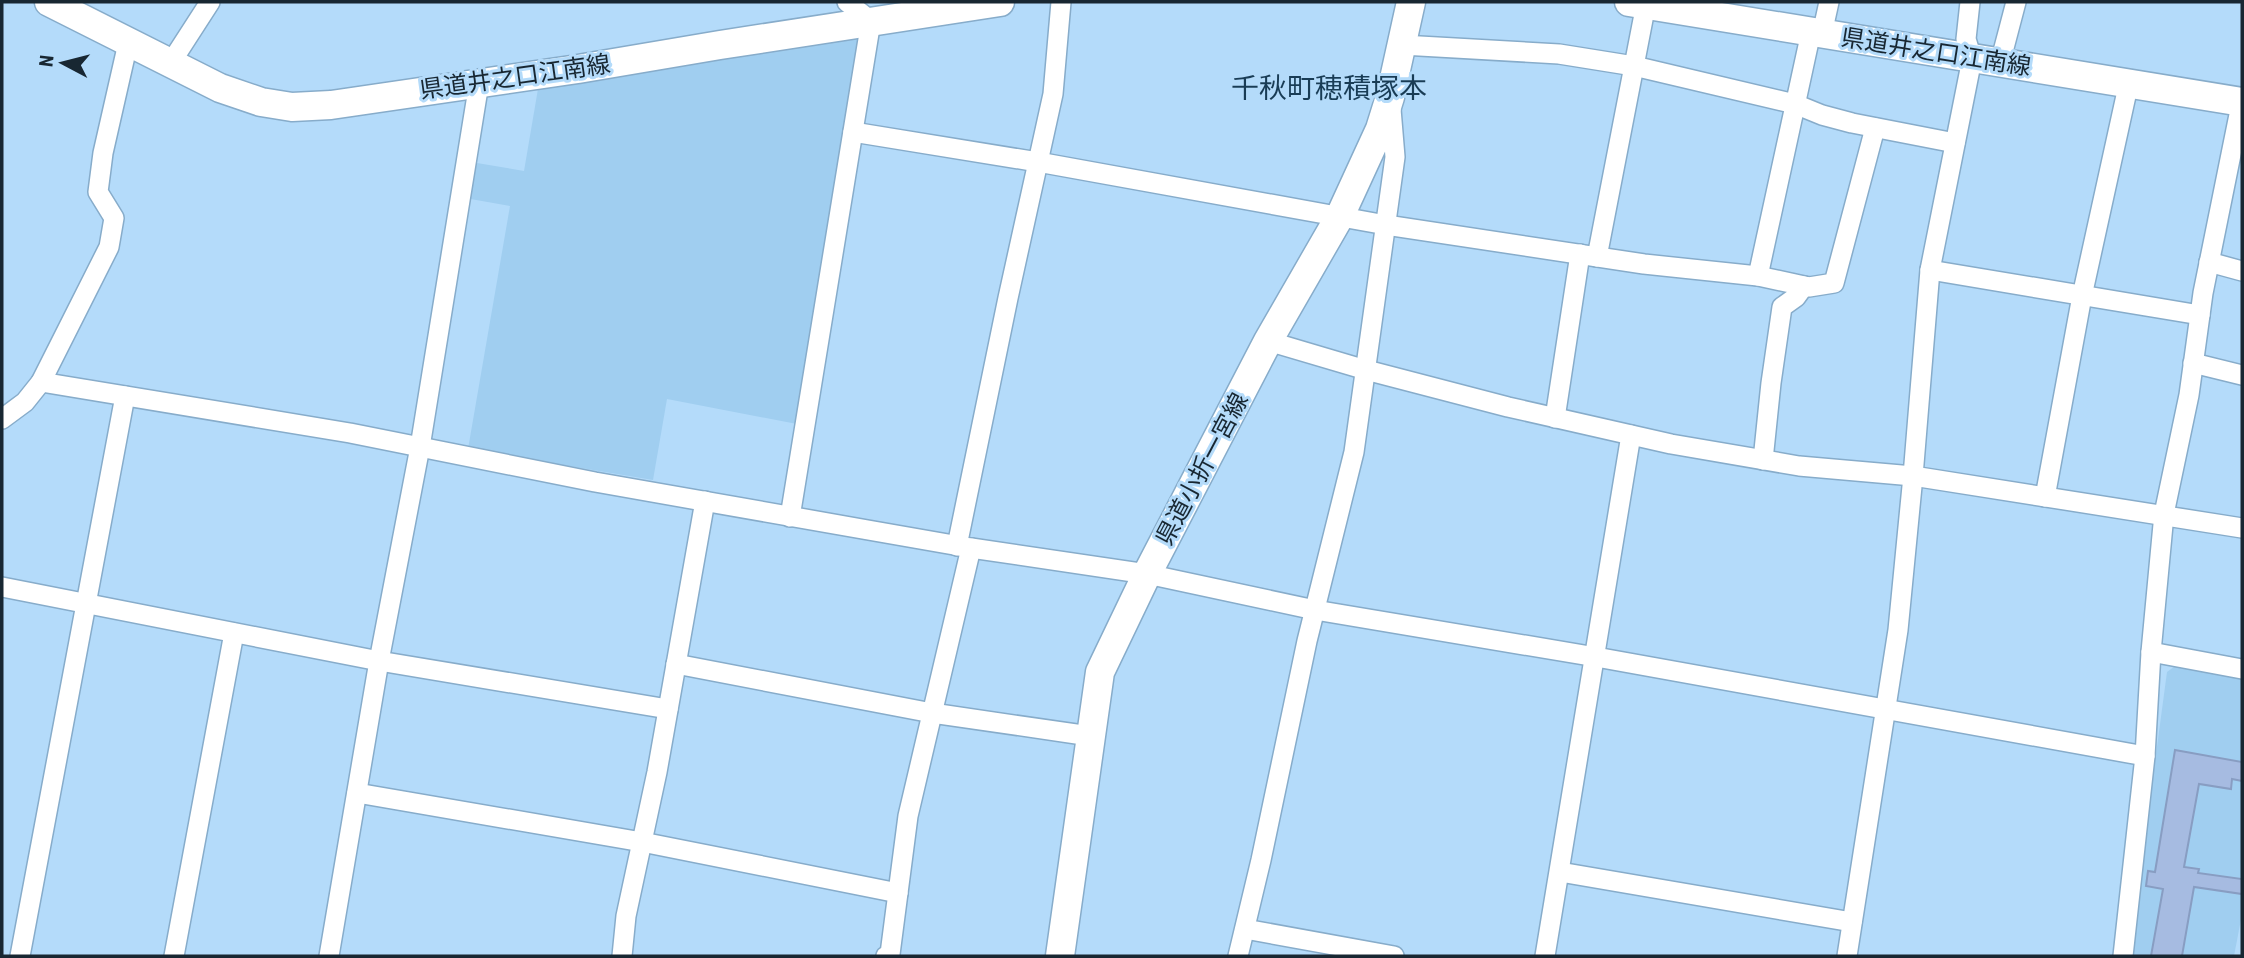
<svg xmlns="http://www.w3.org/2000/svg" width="2244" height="958" font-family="'Roboto Condensed','Noto Sans JP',sans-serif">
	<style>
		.built { fill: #a0cef0 }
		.building { fill: #a6bbe1; stroke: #889dc2; stroke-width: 2 }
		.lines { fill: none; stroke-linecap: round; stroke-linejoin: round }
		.minor-casing { stroke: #87acca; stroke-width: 22 }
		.secondary-casing { stroke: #87acca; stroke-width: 31 }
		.minor { stroke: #fff; stroke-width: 19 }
		.secondary { stroke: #fff; stroke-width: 28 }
		.labels { text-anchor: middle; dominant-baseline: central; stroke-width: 6; stroke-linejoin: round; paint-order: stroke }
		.street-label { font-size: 24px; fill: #182732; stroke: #b4dbfa }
		.quarter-label { font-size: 28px; fill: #193c55; stroke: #b4dbfa }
	</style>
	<rect width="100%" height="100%" fill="#b4dbfa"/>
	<!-- built -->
	<g class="built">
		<path d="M861,31l-64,393 -130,-25 -14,81 -185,-31 42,-243 -45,-8 6,-36 53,9 15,-88z"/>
		<path d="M2178,664l64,12v86l-28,-4 17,30 1,-9 10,2v98l-44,-6v-4l-14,-2 20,-112 -28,-5 -21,122 -7,-1 -2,14 17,4 -12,67h-19l7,-75 28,-209z"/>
		<path d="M2194,887l48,7v20l-8,42h-52z"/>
	</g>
	<!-- building -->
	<path class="building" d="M2175,750l67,12v19l-10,-2 -1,10 -32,-5 -15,83 15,2 -1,4 44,6v15l-48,-7 -12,69h-31l12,-67 -17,-3 2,-15 7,1z"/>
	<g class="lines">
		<!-- minor casing -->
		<g class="minor-casing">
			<g id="minor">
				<path d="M1822,34l7,-32"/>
				<path d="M1402,45l157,9 75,12 161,38 27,11 30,8 103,20"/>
				<path d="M2000,63l16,-61"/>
				<path d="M170,64l40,-62"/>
				<path d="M853,132l185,30 348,63 258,39 114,12 51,11 25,-4 41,-155"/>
				<path d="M1597,257l49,-253"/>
				<path d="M2209,262l33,9"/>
				<path d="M1930,270l270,45"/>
				<path d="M1758,276l53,-244"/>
				<path d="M1268,341l98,29 142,37 163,37 128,22 114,10 329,52"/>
				<path d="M2193,363l49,12"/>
				<path d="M41,382l309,51 245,49 273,48 103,18 176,26 168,36 281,47 549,99"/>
				<path d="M1555,418l25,-164"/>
				<path d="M2,419l23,-17 16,-20 68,-135 5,-29 -16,-26 5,-39 25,-110"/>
				<path d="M1763,460l8,-77 11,-76 14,-10 8,-11"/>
				<path d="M2045,497l37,-201 47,-214"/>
				<path d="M790,517l81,-496 -24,-19"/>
				<path d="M957,546l51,-248 45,-204 8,-92"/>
				<path d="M2,587l377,74 289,48"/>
				<path d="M2151,652l91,17"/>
				<path d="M676,664l256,49 158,23"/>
				<path d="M357,793l285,49 256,51"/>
				<path d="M1560,872l292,50"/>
				<path d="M1245,929l149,27"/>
				<path d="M20,956l105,-560"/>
				<path d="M174,956l60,-323"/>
				<path d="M329,956l50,-295 41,-214 59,-364"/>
				<path d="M622,956l4,-40 31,-144 48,-271"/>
				<path d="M886,956l4,-2 18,-138 63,-268"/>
				<path d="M1238,956l23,-96 46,-219 47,-189 41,-295 -4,-48"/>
				<path d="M1545,956l86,-521"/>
				<path d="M1847,956l51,-326 15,-154 17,-206 42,-211 -6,-20 4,-37"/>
				<path d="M2123,956l22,-200 6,-104 13,-138 25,-119 14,-102 39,-193"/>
			</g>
		</g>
		<!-- secondary casing -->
		<g class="secondary-casing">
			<g id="secondary">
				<path d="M49,2l171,86 41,14 31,5 39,-2 247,-36 142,-24 280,-43"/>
				<path d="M1629,2l613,100"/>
				<path d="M1060,956l40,-284 47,-98 121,-233 72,-125 40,-87 10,-32 21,-95"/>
			</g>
		</g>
		<!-- minor -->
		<use href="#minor" class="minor"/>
		<!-- secondary -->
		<use href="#secondary" class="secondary"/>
	</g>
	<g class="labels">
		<!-- street labels -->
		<g class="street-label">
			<text transform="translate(1936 52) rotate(9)">県道井之口江南線</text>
			<text transform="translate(515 77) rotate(-8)">県道井之口江南線</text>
			<text transform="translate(1202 469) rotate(-62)">県道小折一宮線</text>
		</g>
		<!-- quarter labels -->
		<g class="quarter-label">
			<text x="1329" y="88">千秋町穂積塚本</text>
		</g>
	</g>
	<!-- border -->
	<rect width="2244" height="958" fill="none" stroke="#182732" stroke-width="7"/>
	<!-- north arrow -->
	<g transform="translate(63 63) rotate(277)" stroke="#b4dbfa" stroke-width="5" paint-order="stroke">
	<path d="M0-5L12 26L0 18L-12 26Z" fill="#182732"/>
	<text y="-10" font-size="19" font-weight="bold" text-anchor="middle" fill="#182732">N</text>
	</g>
</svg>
